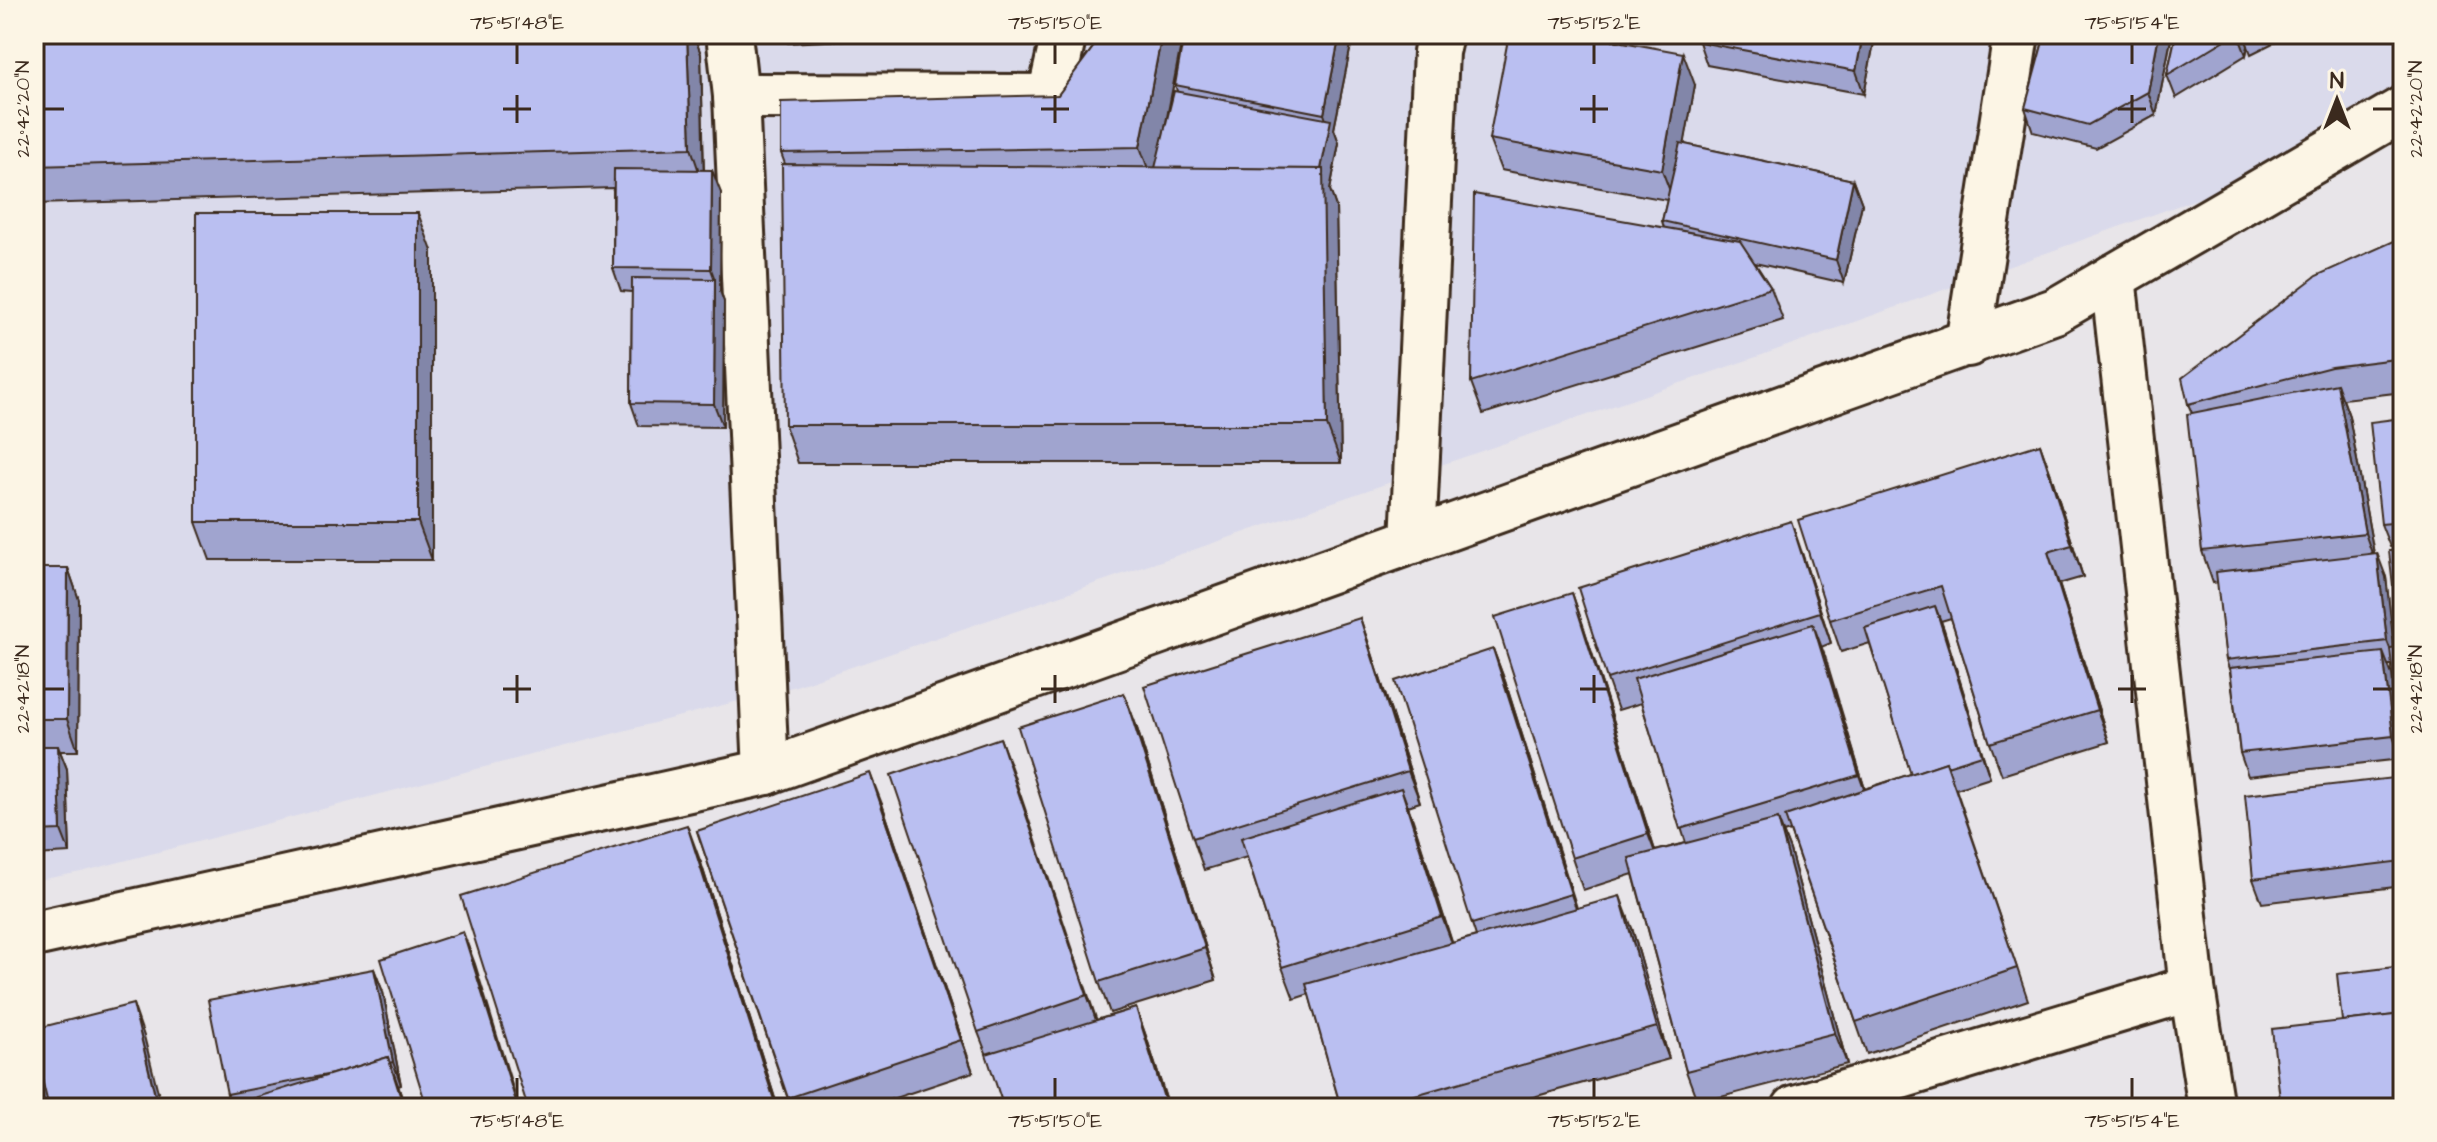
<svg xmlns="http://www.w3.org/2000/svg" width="2437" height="1142" font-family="'Architects Daughter',sans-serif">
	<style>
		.built { fill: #dadaeb }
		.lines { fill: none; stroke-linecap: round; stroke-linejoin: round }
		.minor-casing { stroke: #3b2a1e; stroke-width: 50 }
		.minor { stroke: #fcf5e5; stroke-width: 44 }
		.wall { fill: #a0a4cf; stroke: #3b2a1e; stroke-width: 2 }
		.shaded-wall { fill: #8286a9; stroke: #3b2a1e; stroke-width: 2 }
		.building { fill: #babff1; stroke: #3b2a1e; stroke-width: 2 }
		.ticks { fill: none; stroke: #3b2a1e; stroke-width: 3 }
		.neatline { fill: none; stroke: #3b2a1e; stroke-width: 3 }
		.ticks-label { font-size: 20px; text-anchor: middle; fill: #3b2a1e }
	</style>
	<rect width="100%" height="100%" fill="#e8e5e9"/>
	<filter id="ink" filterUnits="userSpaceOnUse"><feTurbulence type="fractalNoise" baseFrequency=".0125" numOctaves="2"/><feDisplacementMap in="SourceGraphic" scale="16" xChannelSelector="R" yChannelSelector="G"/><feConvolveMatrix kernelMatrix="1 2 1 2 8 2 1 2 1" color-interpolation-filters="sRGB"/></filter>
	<g filter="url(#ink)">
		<!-- built -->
		<path class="built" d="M34,34h2369v91l-641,230 -966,331 -715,186 -47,9z"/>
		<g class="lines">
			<!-- minor casing -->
			<g class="minor-casing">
				<g id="minor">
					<path d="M729,34l7,62 30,676"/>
					<path d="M736,96l314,1 14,-63"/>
					<path d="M2113,277l79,711 19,120"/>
					<path d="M1968,344l48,-310"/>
					<path d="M1413,541l23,-489 4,-18"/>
					<path d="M34,934l732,-162 1289,-461 348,-202"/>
					<path d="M1795,1108l397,-120"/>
				</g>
			</g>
			<!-- minor -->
			<use href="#minor" class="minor"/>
		</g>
		<!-- wall -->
		<g class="wall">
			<path d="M34,34h659l8,20 3,116 17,23 -1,98 4,11 -1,125 -84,-1 -8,-23 1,-111 -11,-1 -8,-23v-80l-579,16z"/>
			<path d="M785,34h176l-173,9z"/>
			<path d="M1103,34h80l-17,89 11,-32 -2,-6 9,-51h172v3l-6,-2 2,5 -18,89 5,14 -9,47 6,17 5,256h-543l-13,-38v-261l-4,-11 277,-58z"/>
			<path d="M1700,34h174l1,3 -11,57 -157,-29 -8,-23z"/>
			<path d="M2045,34h127l-16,81 -60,33 -63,-16 -8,-24z"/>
			<path d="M2176,34h115l-40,20 -3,-8 -2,9 -70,43 -9,-23z"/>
			<path d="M1695,85l-11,59 169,36 9,24 -18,79 -89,-20 16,25 12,32 -300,94 -12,-32 193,-154 -2,-7 5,-21 -166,-30 -12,-31z"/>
			<path d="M2403,237v155l-60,7 6,17 25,138 12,23 8,71 8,-1 -3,-10 4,-87v204l-2,-6 -9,-83h-4l4,10 9,84 -153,17 -8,-23 -10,-81 -4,-12 -8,-78 -5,1 -11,-32 -10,-138 -4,-9z"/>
			<path d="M432,251v309h-222l-14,-38z"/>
			<path d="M2403,418v128l-13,1 -9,-23z"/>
			<path d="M2040,444l11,31 32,102 -24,7 50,158 -107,33 -12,-32 -39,-125 -10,3 49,157 -34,11 72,211 -161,54 -77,-223 -7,2 7,17 57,214 -149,39 -12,-32 -53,-197 -50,16 -11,-32v-265l11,32 72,226 31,-8 -45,-140 -23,7 -11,-31 195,-126 29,90 -10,4 44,142 46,-15 -41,-131 -29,9 -11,-32z"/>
			<path d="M34,568h34l11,32 -1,151h-18l7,18 3,84 -36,2z"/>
			<path d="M1360,618l11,32 49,152 -12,4 44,137 24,-7 -4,-12 21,-275 12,32 72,227 55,20 37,131 -175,49h-153l-32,-114 -15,5 -12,-32 -35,-110 -43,13 -11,-32z"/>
			<path d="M1124,693l12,32 80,255 -106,33 -11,-31z"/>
			<path d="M1000,738l96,282 40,-12 11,31 22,69h-165l-14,-45 -12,-31z"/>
			<path d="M2401,801l2,15v70l-141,17 -9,-24z"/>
			<path d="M882,804l91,268 -108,36h-74l-94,-277z"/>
			<path d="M701,863l77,245h-250z"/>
			<path d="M374,969l9,23 18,93 -3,1 7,22 -174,-3 -4,-11z"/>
		</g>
		<!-- shaded-wall -->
		<g class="shaded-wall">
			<path d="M687,34h6l8,20 3,132 -13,-38z"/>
			<path d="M1162,34h21l-29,151 -14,-38z"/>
			<path d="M1340,34h10l2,6 -18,89 5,14 -9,47 6,17 5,256 -14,-38 -8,-246 10,-51 -5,-14z"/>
			<path d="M1863,34h11l1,3 -11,57 -8,-23z"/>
			<path d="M2159,34h13l-16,81 -8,-23z"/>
			<path d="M2238,34h6l4,12 -2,9z"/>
			<path d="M1683,53l12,32 -21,117 -12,-32z"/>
			<path d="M712,170l9,23 -1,98 4,11 -1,125 -9,-23 1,-124 -4,-11z"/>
			<path d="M1853,180l9,24 -18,79 -8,-23z"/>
			<path d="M418,213l14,38v309l-14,-38z"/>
			<path d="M2337,384l12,32 27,149 -11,-32z"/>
			<path d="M2040,444l11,31 32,102 -11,-32z"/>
			<path d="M1791,521l11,32 29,90 -11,-31z"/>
			<path d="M2048,552l11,32 50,158 -12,-32z"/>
			<path d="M2377,553l9,24 10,87 -9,-23z"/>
			<path d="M68,568l11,32 -1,151 -11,-32z"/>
			<path d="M1572,593l11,32 77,241 -12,-32z"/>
			<path d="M1935,606l9,23 46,149 -8,-23z"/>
			<path d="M1360,618l11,32 49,152 -12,-31z"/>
			<path d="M1813,624l12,32 45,150 -11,-31z"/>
			<path d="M1493,649l12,32 77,245 -11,-32z"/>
			<path d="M2383,652l9,23 9,84 -8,-23z"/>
			<path d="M1124,693l12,32 80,255 -11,-32z"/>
			<path d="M1000,738l12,32 87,257 -12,-32z"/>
			<path d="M58,746l9,23 3,84 -9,-23z"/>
			<path d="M870,773l12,31 91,268 -12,-32z"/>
			<path d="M2393,778l8,23 2,15v47z"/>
			<path d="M1401,788l12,32 41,128 -12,-31z"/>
			<path d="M1778,819l12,31 57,214 -12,-31z"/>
			<path d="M687,825l14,38 77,245h-1l-3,-8z"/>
			<path d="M1620,896l12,32 37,131 -12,-32z"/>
			<path d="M463,932l12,32 44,144h-1z"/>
			<path d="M374,969l9,23 18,93 -8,-23z"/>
			<path d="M133,1004l11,32 18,72h-4z"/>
			<path d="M1136,1008l11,31 22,69h-2z"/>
			<path d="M34,1047l16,61h-6l-10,-46z"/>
			<path d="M388,1057l11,31 6,20h-1z"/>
		</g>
		<!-- building -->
		<g class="building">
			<path d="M34,34h653l4,114 -657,18z"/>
			<path d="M1103,34h59l-22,113 -359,6v-51l277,-7z"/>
			<path d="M1184,34h156l-16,80 -149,-29z"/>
			<path d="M1509,34h70l104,19 -21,117 -173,-31z"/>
			<path d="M1700,34h163l-7,37 -157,-29z"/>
			<path d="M2045,34h114l-11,58 -60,33 -63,-17z"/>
			<path d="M2176,34h59l-68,41z"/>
			<path d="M1174,91l157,29 -10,49 -166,-1z"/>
			<path d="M1680,143l173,37 -17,80 -174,-39z"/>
			<path d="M782,164l541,5 4,256h-542z"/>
			<path d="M614,169l98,1 -1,99 -98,-1z"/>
			<path d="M1474,194l266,47 31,47 -300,94z"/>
			<rect x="196" y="213" width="222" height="309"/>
			<path d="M2403,237v121l-72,9 -143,37 -6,-26 134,-102z"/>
			<path d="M632,278l83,1 -1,125 -83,-1z"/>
			<path d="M2337,384l28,149 -163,18 -15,-137z"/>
			<path d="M2403,418v104l-22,2 -11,-102z"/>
			<path d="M2040,444l32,101 -24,7 49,158 -107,33 -49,-157 -111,34 -32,-100z"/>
			<path d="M1791,521l29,91 -213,67 -29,-91z"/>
			<path d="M2403,550v86l-4,1 -10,-86z"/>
			<path d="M2377,553l10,88 -161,19 -10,-88z"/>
			<path d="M34,568h34l-1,151h-33z"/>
			<path d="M1572,593l76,241 -76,24 -77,-241z"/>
			<path d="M1935,606l47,149 -35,11 -1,-4 -35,12 -46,-146z"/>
			<path d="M1360,618l48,153 -215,67 -49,-152z"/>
			<path d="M1813,624l46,151 -179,54 -46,-150z"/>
			<path d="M2403,647v100l-2,1 -11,-100z"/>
			<path d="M1493,649l78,245 -99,30 -77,-243z"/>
			<path d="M2383,652l10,84 -153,17 -10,-85z"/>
			<path d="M1124,693l81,255 -106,34 -81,-255z"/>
			<path d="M1000,738l87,257 -109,37 -87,-257z"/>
			<path d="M34,746h24l3,84 -27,1z"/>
			<path d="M1946,762l71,206 -161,54 -71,-206z"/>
			<path d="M870,773l91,267 -173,58 -91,-267z"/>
			<path d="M2393,778l10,83 -150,18 -8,-84z"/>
			<path d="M1401,788l41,129 -160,50 -41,-129z"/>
			<path d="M1778,819l57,214 -149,38 -57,-213z"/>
			<path d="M687,825l87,275 -26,8h-220l-67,-212z"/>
			<path d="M1620,896l37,131 -288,81h-28l-35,-124z"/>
			<path d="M463,932l55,176h-91l-46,-149z"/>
			<path d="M2403,966v48l-61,7 -5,-47z"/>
			<path d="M374,969l19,93 -4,1 -1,-6 -56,17 -105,20 -19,-94z"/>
			<path d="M133,1004l25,104h-109l-15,-62v-17z"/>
			<path d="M1136,1008l31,100h-163l-18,-54z"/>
			<path d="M2403,1014v92l-14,2h-108l-9,-79z"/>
			<path d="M388,1057l16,51h-183z"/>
			<path d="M34,1062l10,46h-10z"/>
			<path d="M2053,1099l3,9h-46z"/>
		</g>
	</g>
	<!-- ticks -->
	<path class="ticks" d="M517,44v20M1055,44v20M1594,44v20M2132,44v20M517,95v28M1055,95v28M1594,95v28M2132,95v28M44,109h20M503,109h28M1041,109h28M1580,109h28M2118,109h28M2373,109h20M517,675v28M1055,675v28M1594,675v28M2132,675v28M44,689h20M503,689h28M1041,689h28M1580,689h28M2118,689h28M2373,689h20M517,1078v20M1055,1078v20M1594,1078v20M2132,1078v20"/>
	<!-- margin -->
	<rect width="2437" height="1142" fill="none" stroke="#fcf5e5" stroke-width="88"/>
	<!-- north arrow -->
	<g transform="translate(2337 100)" stroke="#fcf5e5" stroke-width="6" paint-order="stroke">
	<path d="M0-6L14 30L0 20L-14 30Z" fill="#3b2a1e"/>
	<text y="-12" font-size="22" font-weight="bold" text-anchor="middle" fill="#3b2a1e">N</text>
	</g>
	<rect x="44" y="44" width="2349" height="1054" class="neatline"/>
	<g class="ticks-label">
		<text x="517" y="29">75°51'48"E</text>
		<text x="1055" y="29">75°51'50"E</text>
		<text x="1594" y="29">75°51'52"E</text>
		<text x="2132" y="29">75°51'54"E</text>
		<text transform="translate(22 109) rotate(-90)" y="7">22°42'20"N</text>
		<text transform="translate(2415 109) rotate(-90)" y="7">22°42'20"N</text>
		<text transform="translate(22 689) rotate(-90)" y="7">22°42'18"N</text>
		<text transform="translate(2415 689) rotate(-90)" y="7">22°42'18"N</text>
		<text x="517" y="1127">75°51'48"E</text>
		<text x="1055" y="1127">75°51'50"E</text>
		<text x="1594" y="1127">75°51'52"E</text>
		<text x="2132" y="1127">75°51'54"E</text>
	</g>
</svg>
